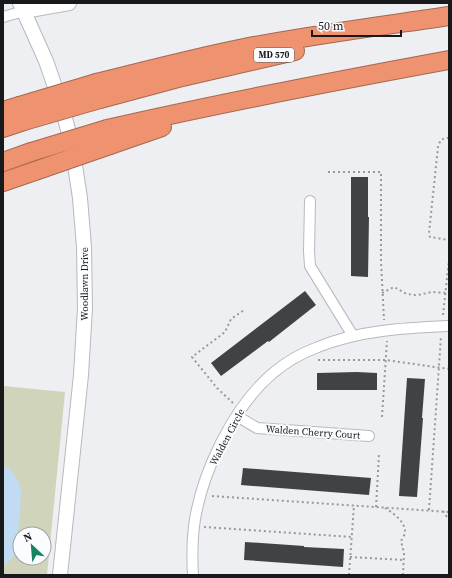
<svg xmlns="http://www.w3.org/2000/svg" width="452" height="578" font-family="'Source Serif 4',serif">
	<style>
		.green { fill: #d0d4bb; fill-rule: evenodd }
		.water { fill: #c0dbf2 }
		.building { fill: #414245 }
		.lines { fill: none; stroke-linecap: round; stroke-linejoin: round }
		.street-casing { stroke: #b7b9bd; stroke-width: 12 }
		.secondary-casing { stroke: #b7b9bd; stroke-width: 16 }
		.highway-casing { stroke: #a46851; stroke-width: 20 }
		.path { stroke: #97999b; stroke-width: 2; stroke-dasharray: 2 3; stroke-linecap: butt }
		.street { stroke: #fff; stroke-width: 10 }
		.secondary { stroke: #fff; stroke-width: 14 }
		.highway { stroke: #ef926f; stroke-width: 18 }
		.highway-bridge-casing { stroke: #a46851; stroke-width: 20; stroke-linecap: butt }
		.highway-bridge { stroke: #ef926f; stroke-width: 18 }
		.labels { text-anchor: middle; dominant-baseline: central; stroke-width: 4; stroke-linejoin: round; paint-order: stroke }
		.shield { fill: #fbfcff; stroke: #5c5d5f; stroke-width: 1 }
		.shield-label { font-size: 9px; font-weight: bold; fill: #18191a }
		.street-label { font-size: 10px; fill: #18191a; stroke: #fbfcff }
	</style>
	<rect width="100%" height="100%" fill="#edeff3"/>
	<!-- green -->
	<path class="green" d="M3,386l62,6 -18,183h-44zM20,534h24v24h-24z"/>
	<!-- water -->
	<path class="water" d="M3,466l6,2 8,11 4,10 -1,27 -6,40 -8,8 -3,1z"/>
	<!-- building -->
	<g class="building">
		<path d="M351,177h17v40h1l-1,60 -17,-1z"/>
		<path d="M305,291l11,14 -47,37 -1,-1 -47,35 -10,-13z"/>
		<path d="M357,372l20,1v17h-60v-17z"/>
		<path d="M407,378l18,1 -3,39h1l-6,79 -18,-1z"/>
		<path d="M243,468l128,10 -2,17 -128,-10z"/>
		<path d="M245,542l59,4v1l40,2 -1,18 -99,-7z"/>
	</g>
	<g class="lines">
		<!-- street casing -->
		<g class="street-casing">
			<g id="street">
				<path d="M3,17l21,-6"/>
				<path d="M310,201l-1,50 1,15 43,70"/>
				<path d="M237,416l20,12 112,8"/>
				<path d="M193,575c-1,-16 -1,-32 1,-49 7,-52 38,-118 79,-153 13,-11 29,-20 45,-26 41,-17 87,-19 131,-21"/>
			</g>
		</g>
		<!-- secondary casing -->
		<g class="secondary-casing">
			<g id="secondary">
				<path d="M20,3l26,58 17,49 9,36 8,52 4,49 1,61 -4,67 -21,200"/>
				<path d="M24,11l45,-8"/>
			</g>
		</g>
		<!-- highway casing -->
		<g class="highway-casing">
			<g id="highway">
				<path d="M96,83c49,-12 98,-25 148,-35 68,-13 137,-22 205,-32"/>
				<path d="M100,99l78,-21 117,-27"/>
				<path d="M3,111l16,-5"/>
				<path d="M3,128l21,-7"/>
				<path d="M107,129c114,-26 228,-48 342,-69"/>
				<path d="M110,145l52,-18"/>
				<path d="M3,162l28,-10"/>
				<path d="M3,182l32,-11"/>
			</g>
		</g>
		<!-- path -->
		<g class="path">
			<path d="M449,138c-7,0 -9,2 -11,9l-9,86 1,4 19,3"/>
			<path d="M328,172h53v89l3,59"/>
			<path d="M382,293l12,-6 11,6 7,2h6l14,-3 17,1"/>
			<path d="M443,315l6,-55"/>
			<path d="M318,360h68l63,9"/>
			<path d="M233,403l-16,-15 -25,-31 33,-25 6,-13 13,-9"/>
			<path d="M382,417l5,-76"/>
			<path d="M212,496l237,16"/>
			<path d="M376,507l3,-53"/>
			<path d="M385,508c8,5 20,13 20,24 0,3 -3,7 -4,9l3,12 -1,22"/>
			<path d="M429,510l12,-173"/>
			<path d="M443,511l6,9"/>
			<path d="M204,527l148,10"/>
			<path d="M350,557l54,3"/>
			<path d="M349,575l5,-70"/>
		</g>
		<!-- street -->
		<use href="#street" class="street"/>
		<!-- secondary -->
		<use href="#secondary" class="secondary"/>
		<!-- highway -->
		<use href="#highway" class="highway"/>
		<!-- highway-bridge casing -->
		<g class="highway-bridge-casing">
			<g id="highway-bridge">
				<path d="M19,106l77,-23"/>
				<path d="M24,121l76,-22"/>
				<path d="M31,152l76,-23"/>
				<path d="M35,171l75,-26"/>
			</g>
		</g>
		<!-- highway-bridge -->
		<use href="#highway-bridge" class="highway-bridge"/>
	</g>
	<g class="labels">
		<!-- shield labels -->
		<rect class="shield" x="254" y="48" width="40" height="14" rx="3"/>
		<g class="shield-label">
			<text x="274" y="55">MD 570</text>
		</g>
		<!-- street labels -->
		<g class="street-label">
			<text transform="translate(84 284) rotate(-90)">Woodlawn Drive</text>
			<text transform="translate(313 432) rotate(4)">Walden Cherry Court</text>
			<text transform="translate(227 437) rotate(-62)">Walden Circle</text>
		</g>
	</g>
	<!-- border -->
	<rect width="452" height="578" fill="none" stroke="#18191a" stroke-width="8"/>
	<!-- north arrow -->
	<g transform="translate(32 546) rotate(334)"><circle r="19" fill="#fbfcff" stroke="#a0a1a3"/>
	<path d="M0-3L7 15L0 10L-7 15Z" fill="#17825e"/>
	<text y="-6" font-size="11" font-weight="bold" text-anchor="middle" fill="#18191a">N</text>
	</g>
	<!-- scale -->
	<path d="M312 30v6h89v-6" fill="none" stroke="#18191a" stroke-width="2"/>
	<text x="318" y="30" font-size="12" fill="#18191a" stroke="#fbfcff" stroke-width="3" paint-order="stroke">50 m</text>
</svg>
